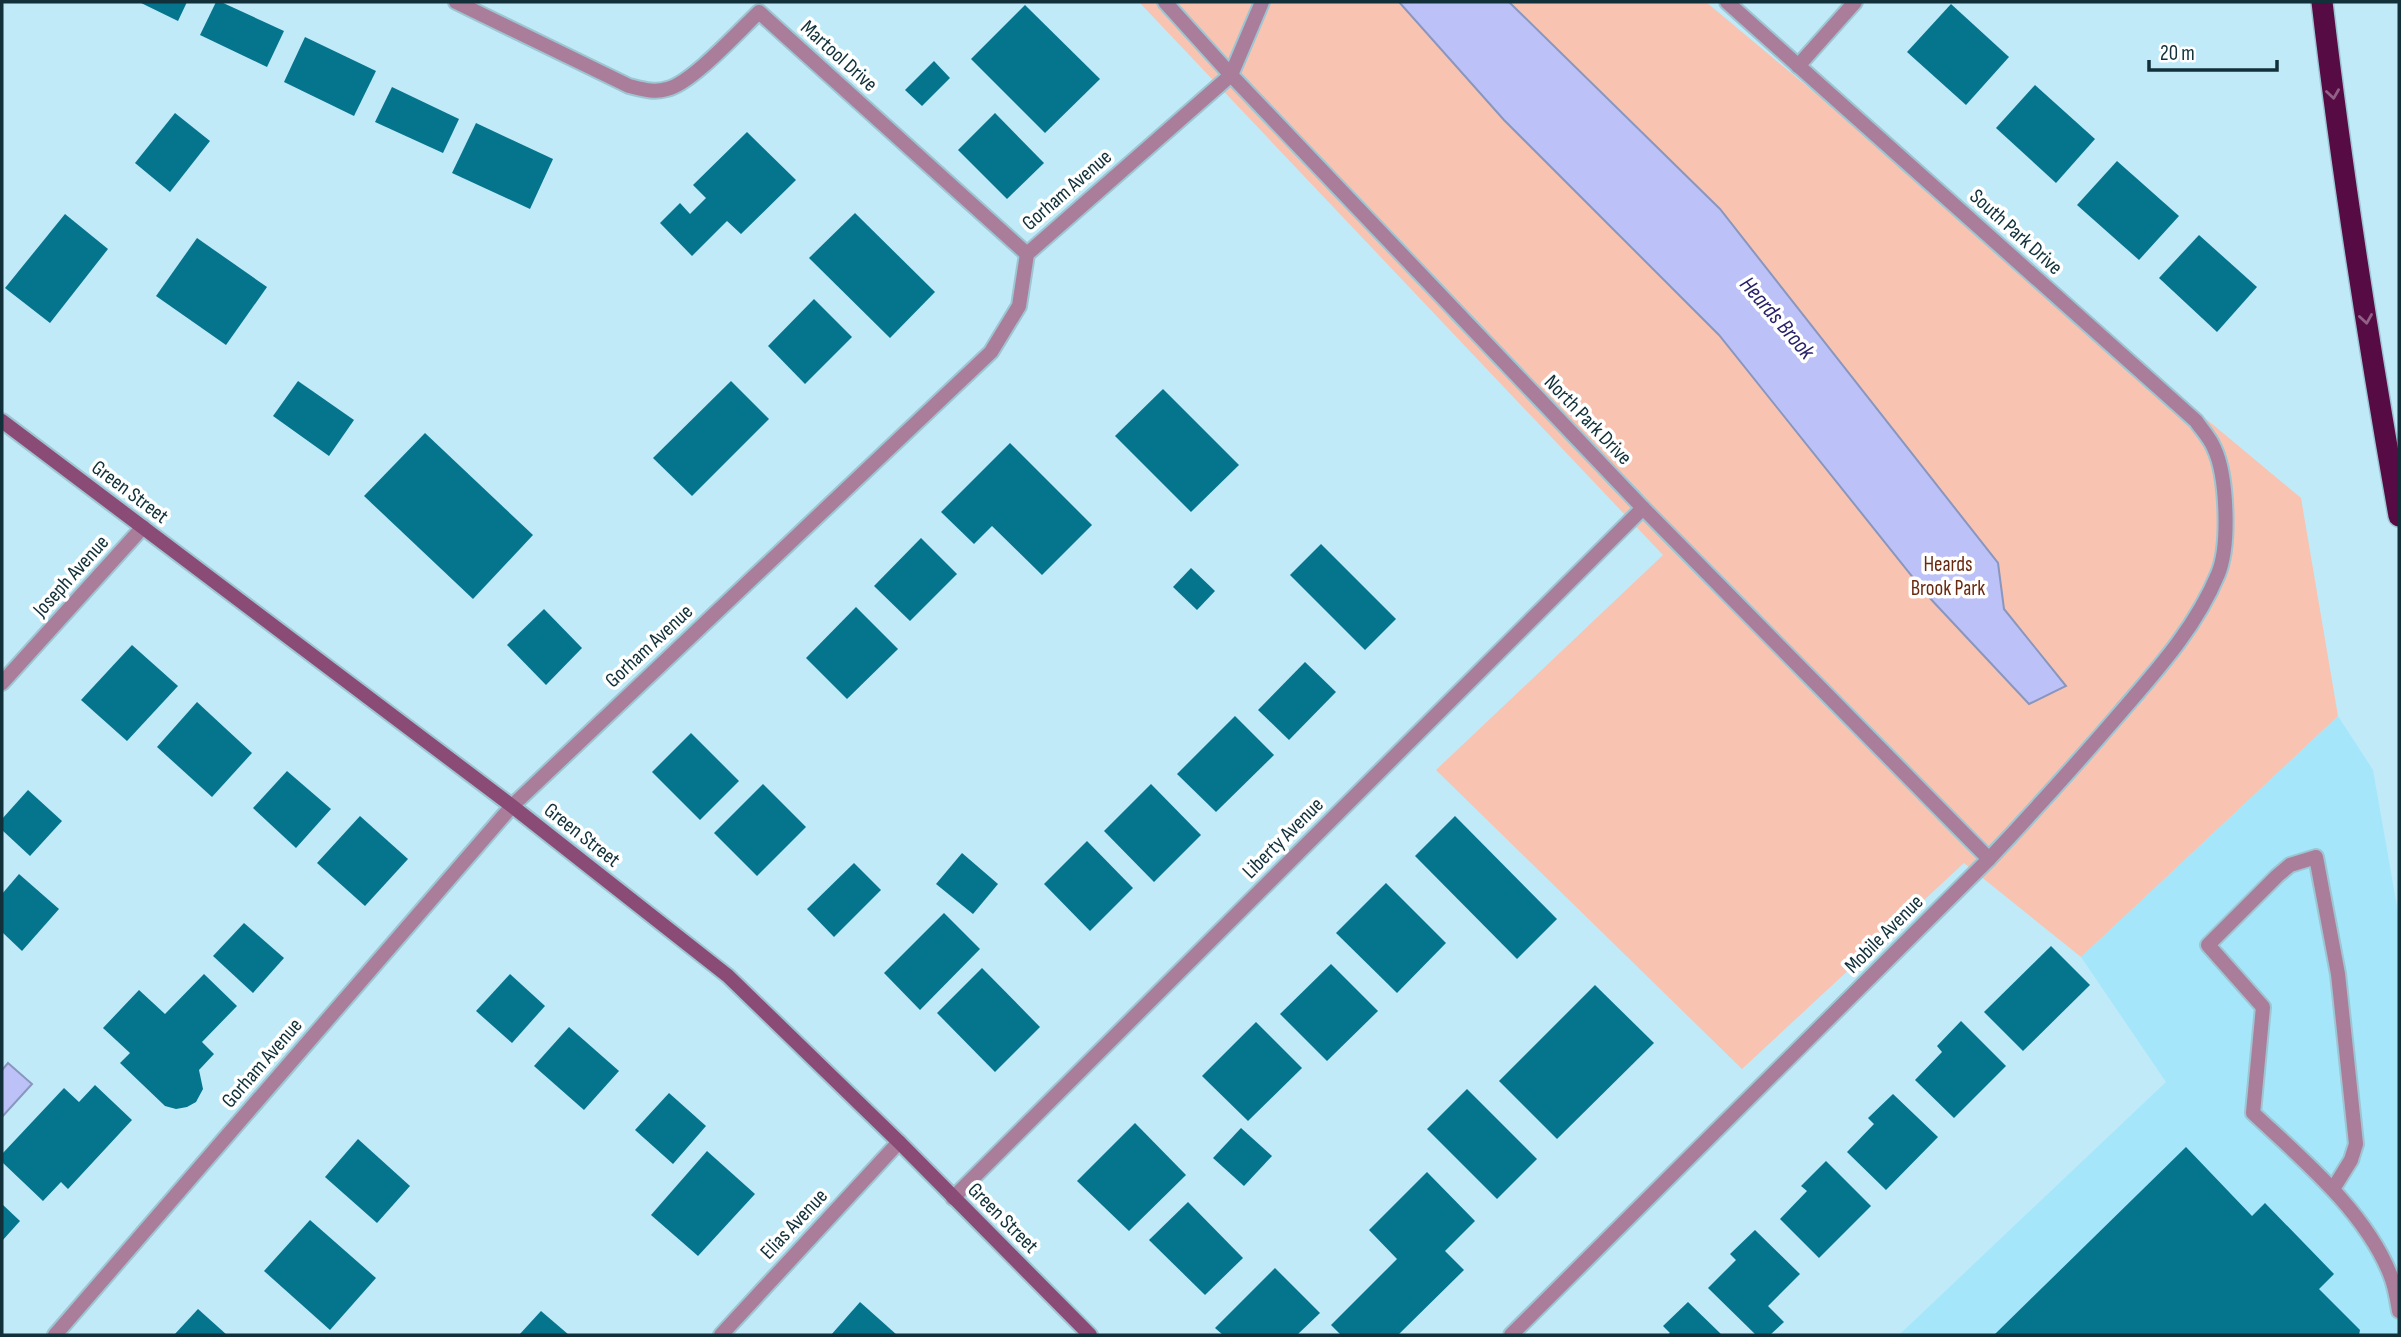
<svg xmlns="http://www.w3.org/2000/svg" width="2401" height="1337" font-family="'Sofia Sans Condensed',sans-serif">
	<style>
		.built { fill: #a5e6fb }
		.green { fill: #f8c3b1 }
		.water { fill: #bcc2f7; stroke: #8996be; stroke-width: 2 }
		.building { fill: #05758e }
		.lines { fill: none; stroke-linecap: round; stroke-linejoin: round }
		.lane-casing { stroke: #9dc5d2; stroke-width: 18 }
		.street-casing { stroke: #9dc5d2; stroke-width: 18 }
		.secondary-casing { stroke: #9dc5d2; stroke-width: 18 }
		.highway-casing { stroke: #9dc5d2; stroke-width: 24 }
		.lane { stroke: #aa7d9a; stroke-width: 14 }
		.street { stroke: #aa7d9a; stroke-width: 14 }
		.secondary { stroke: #8b4b77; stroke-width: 14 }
		.highway { stroke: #560b44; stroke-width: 21 }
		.oneway { stroke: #916085 }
		.labels { text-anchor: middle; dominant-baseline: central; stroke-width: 7; stroke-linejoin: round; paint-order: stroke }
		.street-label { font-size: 21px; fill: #113039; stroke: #fff }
		.park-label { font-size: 21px; fill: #692910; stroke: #fff }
		.water-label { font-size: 23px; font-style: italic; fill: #28226c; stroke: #fff }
	</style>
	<rect width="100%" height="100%" fill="#c0eaf8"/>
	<!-- built -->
	<path class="built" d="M2338,716l35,54 26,148v417h-500l267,-253 -85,-125z"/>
	<!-- green -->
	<path class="green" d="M1139,2h567l595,496 37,218 -257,241 -117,-94 -222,206 -306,-299 227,-215z"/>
	<!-- water -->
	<g class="water">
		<path d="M1399,2h110l211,207 278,354 6,46 62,77 -37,18 -102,-109 -208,-260 -215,-215z"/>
		<path d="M8,1063l24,21 -30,33v-47z"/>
	</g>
	<!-- building -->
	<g class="building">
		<path d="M139,2h48l-9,19z"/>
		<path d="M216,2h5l63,29 -17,36 -67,-32z"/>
		<path d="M1951,4l58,53 -43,48 -59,-53z"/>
		<path d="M1025,5l75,74 -55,54 -74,-74z"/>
		<path d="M305,37l71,34 -22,45 -70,-34z"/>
		<path d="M934,61l16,17 -28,28 -17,-16z"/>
		<path d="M2035,85l60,54 -39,44 -60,-55z"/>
		<path d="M392,87l67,32 -16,34 -68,-31z"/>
		<path d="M175,113l35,28 -40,51 -35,-29z"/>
		<path d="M995,113l49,50 -37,36 -49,-49z"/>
		<path d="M476,123l77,36 -23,50 -78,-36z"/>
		<path d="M747,132l49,48 -55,54 -14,-13 -35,35 -32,-33 20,-20 10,11 16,-16 -13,-13z"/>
		<path d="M2117,161l62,55 -40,44 -62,-55z"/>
		<path d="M855,213l80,79 -45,46 -81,-80z"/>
		<path d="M65,214l43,35 -58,74 -45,-35z"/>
		<path d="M2199,235l58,52 -40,45 -58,-54z"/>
		<path d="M197,238l70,49 -41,58 -70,-49z"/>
		<path d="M814,299l38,38 -47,47 -37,-38z"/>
		<path d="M298,381l56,39 -25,36 -56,-40z"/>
		<path d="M731,381l38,38 -77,77 -39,-38z"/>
		<path d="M1163,389l76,76 -48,47 -76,-76z"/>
		<path d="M425,433l108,102 -60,64 -109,-103z"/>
		<path d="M1010,443l82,82 -50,50 -50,-49 -18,18 -33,-32z"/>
		<path d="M921,538l36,36 -47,47 -36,-35z"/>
		<path d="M1321,544l75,75 -31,31 -75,-75z"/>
		<path d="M1191,568l24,23 -18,19 -24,-23z"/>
		<path d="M856,607l42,42 -51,50 -41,-41z"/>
		<path d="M544,609l38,39 -36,37 -39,-40z"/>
		<path d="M132,645l46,41 -51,55 -46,-41z"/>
		<path d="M1305,662l31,30 -47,48 -31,-30z"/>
		<path d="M197,702l55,51 -40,44 -55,-50z"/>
		<path d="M1235,716l39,39 -58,57 -39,-38z"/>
		<path d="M691,733l48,48 -39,39 -48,-48z"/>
		<path d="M287,771l44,38 -35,39 -43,-40z"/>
		<path d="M763,784l43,43 -49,49 -43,-43z"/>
		<path d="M1151,784l50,51 -47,47 -50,-51z"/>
		<path d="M28,790l34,31 -32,35 -28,-26v-11z"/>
		<path d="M360,816l48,43 -43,47 -48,-43z"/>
		<path d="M1455,816l102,103 -40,40 -102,-103z"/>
		<path d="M1087,841l46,47 -43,43 -46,-47z"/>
		<path d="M962,853l36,31 -25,30 -37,-30z"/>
		<path d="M854,863l27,27 -47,47 -27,-28z"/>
		<path d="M19,874l40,35 -37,42 -20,-19v-38z"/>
		<path d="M1386,883l60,60 -49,50 -61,-60z"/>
		<path d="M944,913l36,36 -60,61 -36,-37z"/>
		<path d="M244,923l40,35 -31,35 -40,-37z"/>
		<path d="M2051,946l39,39 -67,66 -39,-39z"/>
		<path d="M1331,964l47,47 -51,50 -47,-47z"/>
		<path d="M982,968l58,59 -45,45 -58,-59z"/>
		<path d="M204,974l33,32 -35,36 12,12 -15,16 4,19 -7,13 -9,5 -11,2 -11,-3 -45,-43 10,-10 -27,-25 36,-38 26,24z"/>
		<path d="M510,974l35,32 -33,37 -36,-32z"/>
		<path d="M1595,985l59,58 -97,96 -58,-58z"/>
		<path d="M1961,1021l45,45 -52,52 -39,-38 27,-28 -5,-6z"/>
		<path d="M1256,1022l46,46 -54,53 -46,-45z"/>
		<path d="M569,1027l50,44 -35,39 -50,-44z"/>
		<path d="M95,1085l37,35 -64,69 -7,-7 -18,19 -41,-39v-8l62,-66 15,14z"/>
		<path d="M1467,1089l70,70 -40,40 -70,-70z"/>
		<path d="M669,1093l37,33 -33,38 -38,-34z"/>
		<path d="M1893,1094l45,43 -52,53 -39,-38 27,-28 -6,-6z"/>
		<path d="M1135,1123l51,52 -57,56 -52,-50z"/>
		<path d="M1241,1128l31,28 -28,30 -31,-28z"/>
		<path d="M358,1139l52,47 -33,37 -52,-46z"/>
		<path d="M2186,1147l66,69 13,-13 69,71 -15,15 41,41 -1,5h-365z"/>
		<path d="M707,1151l48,43 -57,62 -47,-41z"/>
		<path d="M1826,1161l45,45 -52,52 -39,-39 27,-28 -6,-5z"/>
		<path d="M1427,1172l48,49 -30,30 19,19 -66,65h-57l-10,-10 66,-66 -28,-29z"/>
		<path d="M1188,1202l55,56 -38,37 -56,-55z"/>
		<path d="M2,1204l18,17 -18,20z"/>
		<path d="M310,1220l66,58 -46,52 -66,-59z"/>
		<path d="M1755,1230l45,44 -32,32 16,16 -14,13h-14l-48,-47 28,-28 -6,-6z"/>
		<path d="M1275,1268l45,45 -23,22h-74l-8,-7z"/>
		<path d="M860,1302l37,33h-66z"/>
		<path d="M1688,1302l34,33h-55l3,-2 -7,-7z"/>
		<path d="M198,1309l29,26h-53z"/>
		<path d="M541,1311l28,24h-50z"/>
	</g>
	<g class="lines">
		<!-- lane casing -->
		<g class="lane-casing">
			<path id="lane" d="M2333,1189l18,-29 5,-16 -18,-170 -22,-117 -26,8 -13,11 -69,69 55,62 -10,106c48,45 112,98 137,161 5,11 7,25 9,37"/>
		</g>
		<!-- street casing -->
		<g class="street-casing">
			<g id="street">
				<path d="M456,2l173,84c13,3 25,7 38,3 24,-5 72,-58 92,-77l268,242"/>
				<path d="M1165,2l66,73 412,433 346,351"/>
				<path d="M1798,66l57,-64"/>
				<path d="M2,683l141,-156"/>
				<path d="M953,1198l690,-690"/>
				<path d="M55,1335l457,-529 479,-454 28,-46 8,-52 204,-179 31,-73"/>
				<path d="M721,1335l178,-193"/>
				<path d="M1511,1335l478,-476c45,-48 89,-97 132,-147 37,-43 75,-85 97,-138 12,-29 9,-99 -4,-126 -4,-10 -12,-18 -18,-27l-469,-419"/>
			</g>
		</g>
		<!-- secondary casing -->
		<g class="secondary-casing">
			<path id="secondary" d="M2,421l510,385 216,170 171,166 191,193"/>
		</g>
		<!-- highway casing -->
		<g class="highway-casing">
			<path id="highway" d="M2322,2c20,172 47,344 77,514"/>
		</g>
		<!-- lane -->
		<use href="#lane" class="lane"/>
		<!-- street -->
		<use href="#street" class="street"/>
		<!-- secondary -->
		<use href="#secondary" class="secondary"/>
		<!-- highway -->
		<use href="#highway" class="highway"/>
	</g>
	<!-- one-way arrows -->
	<defs><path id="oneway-chevron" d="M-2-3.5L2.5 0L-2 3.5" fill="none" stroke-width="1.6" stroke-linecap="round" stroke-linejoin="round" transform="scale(1.75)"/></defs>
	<g class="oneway">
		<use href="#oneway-chevron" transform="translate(2333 94) rotate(82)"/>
		<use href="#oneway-chevron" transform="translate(2366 319) rotate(81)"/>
	</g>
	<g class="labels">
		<!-- street labels -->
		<g class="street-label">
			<text transform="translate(839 56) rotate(42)">Martool Drive</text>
			<text transform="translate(1067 190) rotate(-41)">Gorham Avenue</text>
			<text transform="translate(2016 232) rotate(42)">South Park Drive</text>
			<text transform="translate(1588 420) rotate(46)">North Park Drive</text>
			<text transform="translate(130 492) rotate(37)">Green Street</text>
			<text transform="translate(71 576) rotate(-48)">Joseph Avenue</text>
			<text transform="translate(649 646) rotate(-43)">Gorham Avenue</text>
			<text transform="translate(582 835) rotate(38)">Green Street</text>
			<text transform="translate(1283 838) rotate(-45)">Liberty Avenue</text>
			<text transform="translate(1884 934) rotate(-45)">Mobile Avenue</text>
			<text transform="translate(262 1063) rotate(-49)">Gorham Avenue</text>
			<text transform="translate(1003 1218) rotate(45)">Green Street</text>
			<text transform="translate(794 1224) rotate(-47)">Elias Avenue</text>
		</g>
		<!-- park labels -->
		<g class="park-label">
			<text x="1948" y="564">Heards<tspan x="1948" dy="24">Brook Park</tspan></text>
		</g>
		<!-- water labels -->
		<g class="water-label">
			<text transform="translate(1777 318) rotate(49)">Heards Brook</text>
		</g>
	</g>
	<!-- border -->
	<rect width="2401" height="1337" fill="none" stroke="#113039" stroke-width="7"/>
	<!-- scale -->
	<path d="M2149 60v10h128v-10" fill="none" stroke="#113039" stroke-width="3.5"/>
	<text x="2160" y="60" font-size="21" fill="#113039" stroke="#ffffff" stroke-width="5" paint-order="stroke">20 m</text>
</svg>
